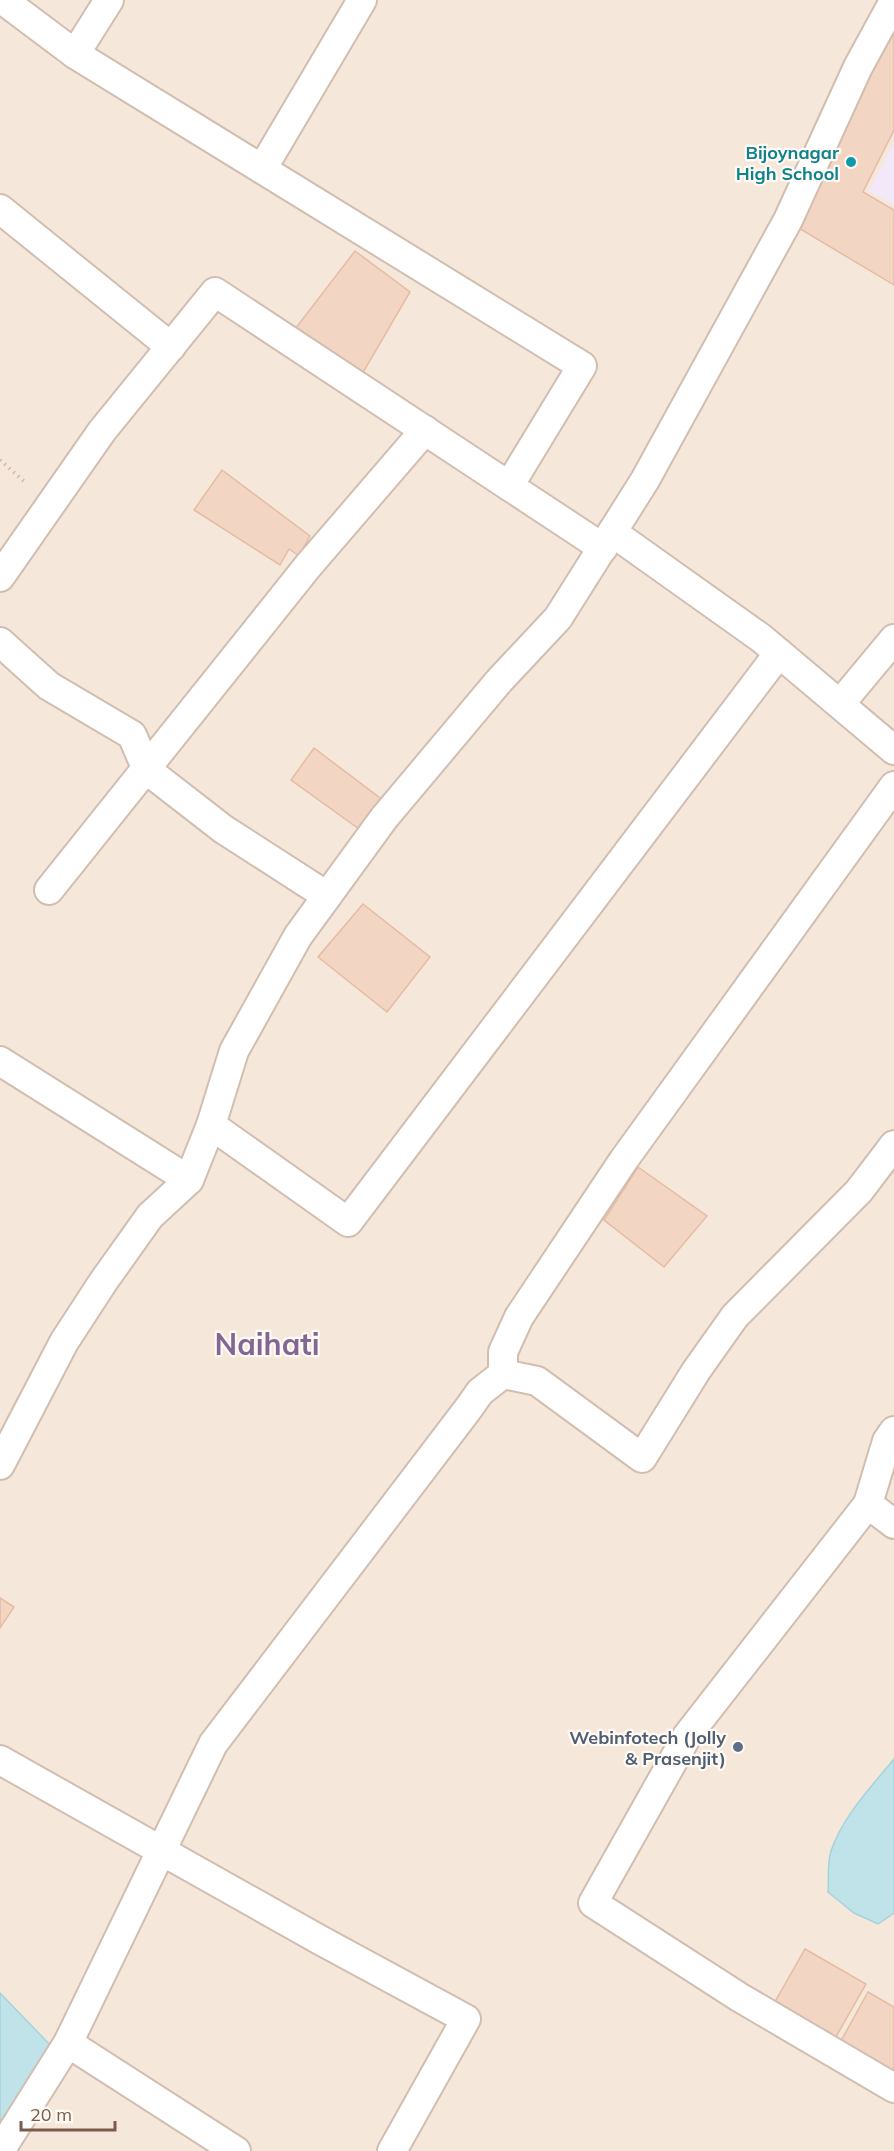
<svg xmlns="http://www.w3.org/2000/svg" width="894" height="2151" font-family="Mulish,sans-serif">
	<style>
		.residential { fill: #f5e8da }
		.education { fill: #f3e8fa }
		.water { fill: #bfe3e8; stroke: #a5d3da; stroke-width: 1.5 }
		.building { fill: #f3d5c3; stroke: #e6bba3; stroke-width: 1.5 }
		.lines { fill: none; stroke-linecap: round; stroke-linejoin: round }
		.street-casing { stroke: #d1beb0; stroke-width: 32 }
		.path { stroke: #d9b8a5; stroke-width: 4; stroke-dasharray: 1.5 4.5; stroke-linecap: butt }
		.street { stroke: #fff; stroke-width: 28 }
		.culture-dot { fill: #0f9aa8; stroke: #fffaf3; stroke-width: 2 }
		.service-dot { fill: #5c6f8a; stroke: #fffaf3; stroke-width: 2 }
		.labels { text-anchor: middle; dominant-baseline: central; stroke-width: 4.5; stroke-linejoin: round; paint-order: stroke }
		.culture-label { font-size: 18px; font-weight: bold; fill: #0d838f; stroke: #fffaf3; text-anchor: end }
		.service-label { font-size: 18px; font-weight: bold; fill: #4e5e75; stroke: #fffaf3; text-anchor: end }
		.town-label { font-size: 30px; font-weight: bold; fill: #846695; stroke: #fffaf3 }
	</style>
	<rect width="100%" height="100%" fill="#fdf6ec"/>
	<!-- residential -->
	<rect class="residential" x="0" y="0" width="894" height="2151"/>
	<!-- education -->
	<path class="education" d="M894,143v62l-25,-14z"/>
	<!-- water -->
	<g class="water">
		<path d="M894,1759v154l-16,11 -24,-11 -26,-21c1,-12 -1,-29 3,-41 12,-35 40,-64 63,-92z"/>
		<path d="M0,1993l54,56 -54,83z"/>
	</g>
	<!-- building -->
	<g class="building">
		<path d="M894,23v107l-31,62 31,18v75l-102,-61z"/>
		<path d="M355,251l55,41 -49,84 -66,-47z"/>
		<path d="M222,470l88,66 -11,20 -10,-7 -9,16 -86,-55z"/>
		<path d="M314,748l74,56 -22,30 -75,-54z"/>
		<path d="M363,904l67,53 -43,55 -69,-55z"/>
		<path d="M638,1167l69,49 -43,51 -60,-47z"/>
		<path d="M0,1598l14,9 -14,21z"/>
		<path d="M805,1949l61,35 -33,58 -61,-35z"/>
		<path d="M868,1992l26,15v73l-57,-32z"/>
	</g>
	<g class="lines">
		<!-- street casing -->
		<g class="street-casing">
			<g id="street">
				<path d="M3,0l72,54 34,-54"/>
				<path d="M75,54l507,312 -73,120"/>
				<path d="M262,169l100,-169"/>
				<path d="M0,209l171,138"/>
				<path d="M612,532l149,106 133,112"/>
				<path d="M0,577l102,-146 113,-139 388,256"/>
				<path d="M0,642l49,44 83,49 15,35 76,59 104,67"/>
				<path d="M840,704l54,-65"/>
				<path d="M49,890l259,-324 117,-136"/>
				<path d="M0,1061l189,119"/>
				<path d="M211,1125l137,97 431,-569"/>
				<path d="M503,1374l34,7 105,77 54,-87 39,-55 124,-125 35,-46"/>
				<path d="M894,1431l-7,10 -19,63 26,20"/>
				<path d="M0,1465l64,-123 39,-60 47,-66 39,-36 22,-55 23,-74 64,-115 86,-118 115,-137 59,-63 87,-138 143,-260 70,-153 36,-66"/>
				<path d="M868,1504l-181,232 -94,167 146,94 155,91"/>
				<path d="M0,1760l320,180 146,79 -74,132"/>
				<path d="M68,2043l168,108"/>
				<path d="M0,2151l68,-108 145,-299 255,-335 12,-17 23,-18v-22l16,-35 104,-156 271,-375"/>
			</g>
		</g>
		<!-- path -->
		<path class="path" d="M0,460l27,24"/>
		<!-- street -->
		<use href="#street" class="street"/>
	</g>
	<!-- markers -->
	<circle class="culture-dot" cx="851" cy="162" r="6"/>
	<circle class="service-dot" cx="738" cy="1747" r="6"/>
	<g class="labels">
		<!-- culture labels -->
		<g class="culture-label">
			<text x="839" y="152">Bijoynagar<tspan x="839" dy="21">High School</tspan></text>
		</g>
		<!-- service labels -->
		<g class="service-label">
			<text x="726" y="1737">Webinfotech (Jolly<tspan x="726" dy="21">&amp; Prasenjit)</tspan></text>
		</g>
		<!-- town labels -->
		<g class="town-label">
			<text x="267" y="1344">Naihati</text>
		</g>
	</g>
	<!-- scale -->
	<path d="M21 2121v9h94v-9" fill="none" stroke="#7a5c4d" stroke-width="3"/>
	<text x="30" y="2121" font-size="18" fill="#7a5c4d" stroke="#fffaf3" stroke-width="4.5" paint-order="stroke">20 m</text>
</svg>
